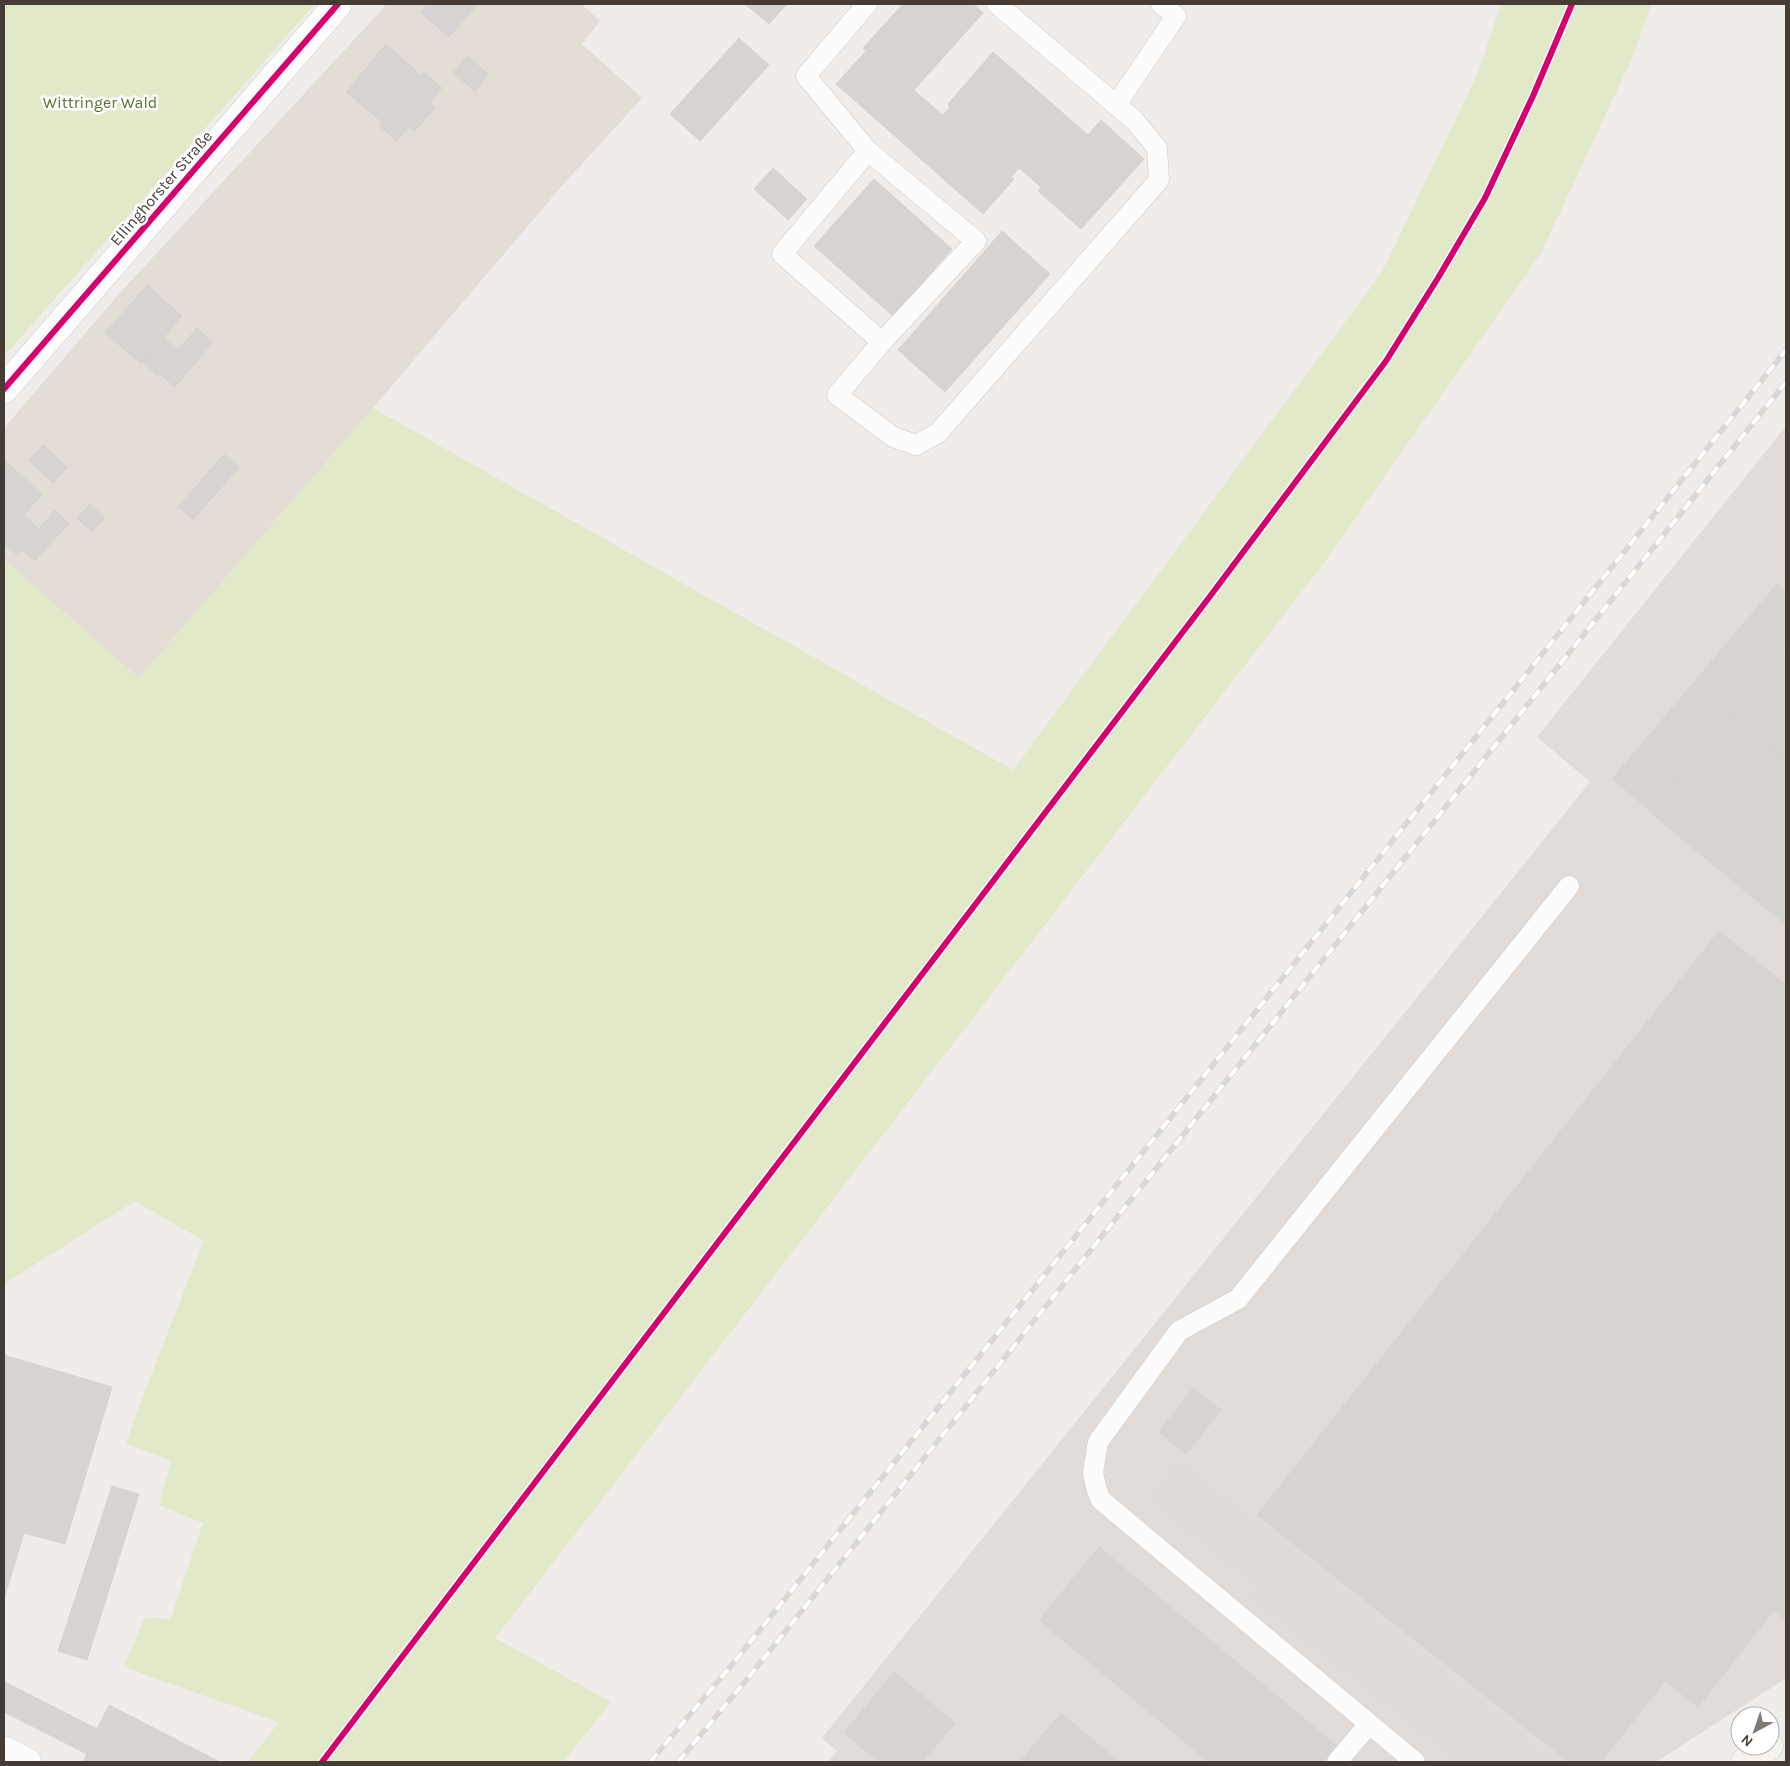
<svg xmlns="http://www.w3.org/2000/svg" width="1790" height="1766" font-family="Karla,sans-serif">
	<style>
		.residential { fill: #e3ddd6 }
		.industrial { fill: #e1dcd8 }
		.green { fill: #e1e9c9 }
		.parking { fill: #dedbd9 }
		.building { fill: #d7d3d0; stroke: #d7d3ce }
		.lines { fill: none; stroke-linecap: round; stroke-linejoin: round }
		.service-casing { stroke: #cdcac6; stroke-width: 21 }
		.minor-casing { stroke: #cdcac6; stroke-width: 29 }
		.secondary-casing { stroke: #d0c9c1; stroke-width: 29 }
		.service { stroke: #fdfcfc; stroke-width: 20 }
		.minor { stroke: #fdfcfc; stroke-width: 28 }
		.secondary { stroke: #f6f3ee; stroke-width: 28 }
		.rail-casing { stroke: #d9d8d8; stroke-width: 5.5 }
		.rail { stroke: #fff; stroke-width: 4; stroke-dasharray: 11; stroke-linecap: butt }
		.cycleway-casing { stroke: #fff; stroke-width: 9 }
		.cycleway { stroke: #d6006c; stroke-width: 6 }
		.labels { text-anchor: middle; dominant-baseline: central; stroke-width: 5; stroke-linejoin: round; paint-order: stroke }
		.park-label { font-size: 16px; fill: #517529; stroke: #fff }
		.street-label { font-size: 16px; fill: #453c35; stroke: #fff }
	</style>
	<rect width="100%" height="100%" fill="#efece9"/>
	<!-- residential -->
	<path class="residential" d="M387,4h194l19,17 -18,23 60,54 -82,90 -187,220 -234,270 -135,-118v-132l115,-134z"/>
	<!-- industrial -->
	<path class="industrial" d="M1786,426v1252l-130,84h-828l9,-11 -15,-13 768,-956 -53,-45z"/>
	<!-- green -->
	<g class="green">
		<path d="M4,4h311l-311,352z"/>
		<path d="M1501,4h150l-18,52 -92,197 -215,307 -831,1078 116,64 -48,60h-315l31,-40 -128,-45 -27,-11 20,-47 9,-2 15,3 4,-5 31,-92 -44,-18 12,-44 -45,-18 18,-50 60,-152 -69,-40 -131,83v-724l135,118 234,-270 640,362 369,-498 96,-199z"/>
	</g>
	<!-- parking -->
	<path class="parking" d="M1178,1459l380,303h-102l-209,-166 7,-10 -108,-86z"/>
	<!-- building -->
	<g class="building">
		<path d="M427,4h51l-29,33 -29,-25z"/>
		<path d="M745,4h42l-18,20z"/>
		<path d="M903,4h70l10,9 -69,77 100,89 -31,35 -147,-130 30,-33 -3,-3z"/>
		<path d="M739,38l30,27 -69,76 -30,-27z"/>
		<path d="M386,44l35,31 3,-3 18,16 -12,14 6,5 -21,24 -6,-5 -12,15 -18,-15 3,-4 -36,-30z"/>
		<path d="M993,52l95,83 13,-15 43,39 -63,70 -43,-38 3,-4 -22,-19 -8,9 -69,-61 8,-9 -2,-3z"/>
		<path d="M467,56l21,18 -13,17 -22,-18z"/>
		<path d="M773,168l34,31 -19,21 -34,-31z"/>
		<path d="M874,179l78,70 -59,67 -79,-70z"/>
		<path d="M1002,231l48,43 -105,118 -47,-42z"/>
		<path d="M147,285l35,31 -41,48 -36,-31z"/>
		<path d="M197,328l16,14 -38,45 -16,-14 6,-7 -15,-13 14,-16 14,13z"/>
		<path d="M150,353l14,13 -6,10 -16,-14z"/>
		<path d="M43,445l25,22 -15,16 -24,-23z"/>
		<path d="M224,454l15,13 -46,53 -15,-13z"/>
		<path d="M4,460l38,34 -38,45z"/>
		<path d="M90,504l15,14 -13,14 -15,-14z"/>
		<path d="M55,510l14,13 -34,38 -13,-11 3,-5 -15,-13 14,-17 15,14z"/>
		<path d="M10,532l15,13 -8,10 -13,-12v-4z"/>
		<path d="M1777,584l9,7v60l-3,4 3,3v101l-53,-44 -81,97 -40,-33z"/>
		<path d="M1733,715l53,44v166l-135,-112z"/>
		<path d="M1719,931l67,54v635l-12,-10 -76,97 -33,-26 -64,81h-32l-312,-247z"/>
		<path d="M4,1355l108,32 -47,157 -41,-11 -20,66z"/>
		<path d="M1193,1388l28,22 -35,44 -27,-22z"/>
		<path d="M112,1486l27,8 -52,166 -29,-9z"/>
		<path d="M1099,1547l238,199 -14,16h-114l-170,-142z"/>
		<path d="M894,1672l61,51 -33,39h-43l-35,-29z"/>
		<path d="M5,1682l92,47 12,-24 109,56 -135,1 4,-8 -83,-42z"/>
		<path d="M1061,1713l58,49h-99z"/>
	</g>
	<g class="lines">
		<!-- service casing -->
		<g class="service-casing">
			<g id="service">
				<path d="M867,4l-61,72 62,75 -86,103 100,88 -45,53 56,42 23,8 22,-12 221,-253 -2,-32 -23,-28 -137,-116"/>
				<path d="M1116,105l60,-89 -15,-12"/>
				<path d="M868,151l108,90 -94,101"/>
				<path d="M1337,1762l32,-38"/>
				<path d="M1415,1762l-314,-262 -4,-9 -4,-18 5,-31 81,-111 59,-32 331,-413"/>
			</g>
		</g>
		<!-- minor casing -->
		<g class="minor-casing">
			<g id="minor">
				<path d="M4,389l334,-385"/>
				<path d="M4,1750l23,12"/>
			</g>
		</g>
		<!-- secondary casing -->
		<g class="secondary-casing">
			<path id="secondary" d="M1745,1762l24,-16"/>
		</g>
		<!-- service -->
		<use href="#service" class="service"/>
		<!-- minor -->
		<use href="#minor" class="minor"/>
		<!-- secondary -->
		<use href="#secondary" class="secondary"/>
		<!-- rail casing -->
		<g class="rail-casing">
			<g id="rail">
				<path d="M650,1762l85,-101 1051,-1311"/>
				<path d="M678,1762l74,-89 1034,-1291"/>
			</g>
		</g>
		<!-- rail -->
		<use href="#rail" class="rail"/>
		<!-- cycleway casing -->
		<g class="cycleway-casing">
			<g id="cycleway">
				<path d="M4,389l334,-385"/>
				<path d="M322,1762l889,-1167 175,-234 52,-83 47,-80 48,-102 39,-92"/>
			</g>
		</g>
		<!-- cycleway -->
		<use href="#cycleway" class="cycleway"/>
	</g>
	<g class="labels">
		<!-- park labels -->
		<g class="park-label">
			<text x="100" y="102">Wittringer Wald</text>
		</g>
		<!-- street labels -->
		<g class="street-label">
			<text transform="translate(161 188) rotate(-49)">Ellinghorster Straße</text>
		</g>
	</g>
	<!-- border -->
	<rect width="1790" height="1766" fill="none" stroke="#453c35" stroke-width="10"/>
	<!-- north arrow -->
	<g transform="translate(1755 1731) rotate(220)"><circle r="24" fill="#ffffff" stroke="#b5b1ae"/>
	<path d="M0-4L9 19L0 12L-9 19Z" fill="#807a74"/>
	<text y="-8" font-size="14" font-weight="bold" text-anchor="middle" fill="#453c35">N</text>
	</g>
</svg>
